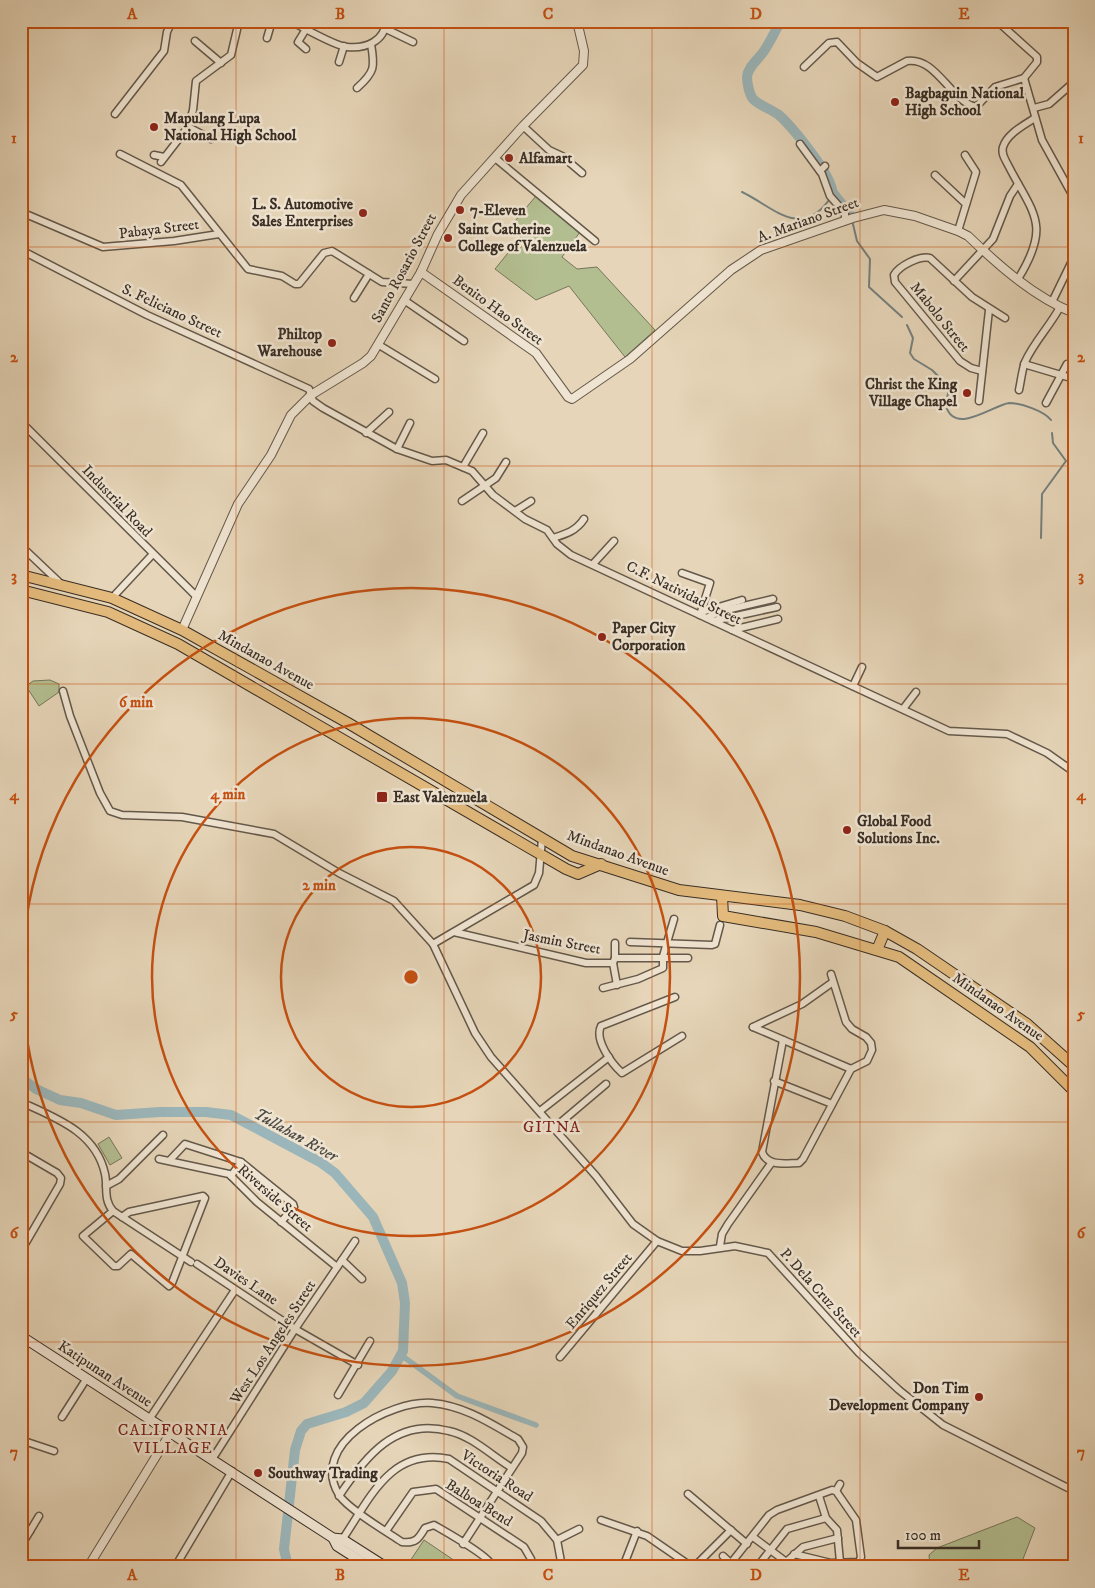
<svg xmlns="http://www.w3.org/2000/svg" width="1095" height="1588" font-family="'IM FELL DW Pica',serif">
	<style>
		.green { fill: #b3be90; stroke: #76765a }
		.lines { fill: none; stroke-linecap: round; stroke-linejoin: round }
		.stream { stroke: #74807e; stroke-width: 2 }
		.canal { stroke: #9bb6ba; stroke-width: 5.5 }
		.river { stroke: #9bb6ba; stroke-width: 10 }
		.minor-casing { stroke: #64584a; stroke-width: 9 }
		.tertiary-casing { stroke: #64584a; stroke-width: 10 }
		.secondary-casing { stroke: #392e25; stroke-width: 11 }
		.primary-casing { stroke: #392e25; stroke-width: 12 }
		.minor { stroke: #efe4d1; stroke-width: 6 }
		.tertiary { stroke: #efe4d1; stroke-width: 8 }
		.secondary { stroke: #efe4d1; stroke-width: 9 }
		.primary { stroke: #e3ba7c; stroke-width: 10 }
		.grid { fill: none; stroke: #c55011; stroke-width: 1; stroke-opacity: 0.55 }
		.ring { fill: none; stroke: #c55011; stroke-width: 2.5 }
		.poi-dot { fill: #8f2418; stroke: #efe4d1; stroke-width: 2 }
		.labels { text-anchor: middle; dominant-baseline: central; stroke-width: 5; stroke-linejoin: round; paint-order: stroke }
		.poi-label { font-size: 15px; font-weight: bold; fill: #392e25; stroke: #efe4d1; text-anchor: start }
		.street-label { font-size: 15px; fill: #392e25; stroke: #efe4d1 }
		.neighbourhood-label { font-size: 16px; letter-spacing: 1px; fill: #7a1f14; stroke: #efe4d1 }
		.water-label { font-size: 16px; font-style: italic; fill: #4d4943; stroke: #efe4d1 }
		.centre { fill: #c55011; stroke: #efe4d1; stroke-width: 2.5 }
		.ring-label { font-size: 15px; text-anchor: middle; font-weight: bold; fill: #c55011; stroke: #efe4d1; stroke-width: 5; stroke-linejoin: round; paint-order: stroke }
		.neatline { fill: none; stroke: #c55011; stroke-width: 2 }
		.grid-label { font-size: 16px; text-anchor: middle; font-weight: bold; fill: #c55011 }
	</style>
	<rect width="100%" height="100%" fill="#e6d5b8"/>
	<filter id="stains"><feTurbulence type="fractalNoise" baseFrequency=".004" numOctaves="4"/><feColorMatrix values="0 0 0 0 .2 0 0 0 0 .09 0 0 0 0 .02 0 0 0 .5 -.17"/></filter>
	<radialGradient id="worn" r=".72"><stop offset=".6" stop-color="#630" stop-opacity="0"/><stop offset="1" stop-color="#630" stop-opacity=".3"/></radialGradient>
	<!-- green -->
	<g class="green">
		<path d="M536,196l44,36 -18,25 15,12 20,-2 58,63 -30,27 -56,-71 -33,14 -41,-31 26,-32 -11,-10z"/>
		<path d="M50,680l9,4v8l-20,14 -13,-20 7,-5z"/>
		<path d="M109,1137l13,21 -12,7 -12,-21z"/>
		<path d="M1017,1517l18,11 -12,31 12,8h-105l-1,-12 8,-7z"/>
		<path d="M424,1540l40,27h-58z"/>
	</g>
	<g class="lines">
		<!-- stream -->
		<g class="stream">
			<path d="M742,192c30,14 58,48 87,8"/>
			<path d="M852,220l5,21 13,18 -1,28 33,30"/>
			<path d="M907,325l6,13 -3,15 4,6 18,11 17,17 -3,19c9,30 47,-1 63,-3 12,0 35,8 42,17"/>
			<path d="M1041,538l1,-44 24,-33 -13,-18 -1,-10"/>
		</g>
		<!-- canal -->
		<path class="canal" d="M401,1355l56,41 79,29"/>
		<!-- river -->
		<g class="river">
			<path d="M781,21c-6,10 -11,21 -17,30 -6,9 -16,15 -17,26 0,5 2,17 6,22 7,7 18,10 26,16 12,11 59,66 53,81"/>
			<path d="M834,194l15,19"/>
			<path d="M21,1078l15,11 24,11 21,3 35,12 44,-3h46l25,3 89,47 15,11 38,44 29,66 3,20 -2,48 -11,20 -28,32 -18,9 -39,12 -6,7 -6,19 -11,99 4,18"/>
		</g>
		<!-- minor casing -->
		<g class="minor-casing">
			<g id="minor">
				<path d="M290,21c13,6 44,25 57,26 19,2 38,-6 39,-26"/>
				<path d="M997,21l40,36v5l-13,16"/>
				<path d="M386,29l27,13"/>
				<path d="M267,38l5,-17"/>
				<path d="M195,41l26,22"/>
				<path d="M306,49l-8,-7 8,-13"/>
				<path d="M339,62l5,-16"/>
				<path d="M804,67l25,-24 8,-1 20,21 20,14 30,-16c30,-4 43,40 69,46l19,-20 29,-9 18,62 32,58"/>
				<path d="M357,88c18,-16 18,-21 14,-44"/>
				<path d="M1034,108l15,-4 25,-22"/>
				<path d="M115,114l49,-63 3,-19 5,-11"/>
				<path d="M523,126l26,24 13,6 20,17"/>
				<path d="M188,127l23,12"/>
				<path d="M169,135l8,6"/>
				<path d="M800,144l22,30 8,22 15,17v8"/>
				<path d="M120,154l61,31 67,84 34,7 13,8h4l25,-31 8,-2 50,31 31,2"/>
				<path d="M154,155l10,2"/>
				<path d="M495,158l100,83"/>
				<path d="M161,162l27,-35 5,-17 3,-29 35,-26 8,-34"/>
				<path d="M820,171l5,-5"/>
				<path d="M935,175l31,29"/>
				<path d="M21,212l82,35 71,-6 45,-7"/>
				<path d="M958,231l18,-59 -11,-17"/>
				<path d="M21,250l126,65 162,74 4,12 10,7 74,41 35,12 14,-1 26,11 21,24 32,24 22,11 10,14 14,11 378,176 58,3 40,19 27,19"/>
				<path d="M1018,279c34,-55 15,-65 -10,-114 -3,-6 -7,-11 -5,-18 4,-13 21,-22 32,-29"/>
				<path d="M954,281l39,-42 17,-43 8,-12"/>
				<path d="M354,298l15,-24"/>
				<path d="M404,300l60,41"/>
				<path d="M1052,302l19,-39 3,-11"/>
				<path d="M379,345l56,34"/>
				<path d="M1024,364l47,14"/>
				<path d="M982,371l-11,-3 -11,-7 -65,-79 -1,-7c5,-9 26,-20 36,-17l42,39 33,21"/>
				<path d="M1019,390c2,-9 3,-20 6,-28 9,-20 25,-36 35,-55"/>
				<path d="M979,401l10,-91"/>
				<path d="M1046,403l21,-39"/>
				<path d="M21,422l175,174"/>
				<path d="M366,433l23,-21"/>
				<path d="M397,449l13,-26"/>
				<path d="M463,467l20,-34"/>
				<path d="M462,501l34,-23 10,-16"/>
				<path d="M515,511l16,-10"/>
				<path d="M553,538c13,-4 23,-7 31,-19"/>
				<path d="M21,546l39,37"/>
				<path d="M593,564l21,-23"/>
				<path d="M682,573l28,10 -10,32"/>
				<path d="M112,598l40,-43"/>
				<path d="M702,612l40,-12"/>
				<path d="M707,618l11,-6 55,-13"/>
				<path d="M713,621l64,-14"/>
				<path d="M732,630l46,-11"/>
				<path d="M853,686l9,-19"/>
				<path d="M63,691l7,25 30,77 10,18 12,4 60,2 92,17 65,39 55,28 39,43 42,89 16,24 105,119 37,48 24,17 25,10h18l35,-5 33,7 91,100 40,37 44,35 131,66"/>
				<path d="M903,709l13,-17"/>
				<path d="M454,932l132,31h27l2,-5h73"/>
				<path d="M630,942l82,3 3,-1 5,-19"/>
				<path d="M615,943v15"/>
				<path d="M433,944l101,-59 5,-12 3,-34"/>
				<path d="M613,963l4,22"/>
				<path d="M603,988l35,-9 25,-11v-12l11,-37"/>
				<path d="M675,997l-74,29c-7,14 11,38 21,47l60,-37"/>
				<path d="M753,1027l98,42"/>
				<path d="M753,1027l49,-23 31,-22"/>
				<path d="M783,1040l-21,112c5,15 24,11 37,11l4,-4 48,-90 16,-8 5,-11 -1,-7 -5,-6 -14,-8 -6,-7 -15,-48"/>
				<path d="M774,1081l58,23"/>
				<path d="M21,1102c35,16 75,30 84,72 3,14 -2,25 8,37l78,51"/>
				<path d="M540,1111l69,-54"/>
				<path d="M554,1128l52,-44"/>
				<path d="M21,1152l36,21 4,5 -1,6 -39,67"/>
				<path d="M159,1159l70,15 28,28 80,65"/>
				<path d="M170,1160l15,-16 56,18 52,42 1,3 -13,15"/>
				<path d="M231,1176l10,-14"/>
				<path d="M106,1186l13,-7 44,-44"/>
				<path d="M113,1211l-30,25 31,30h4l13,-12 38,32 3,-3 33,-85 -2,-2 -74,16 -7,5"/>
				<path d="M720,1246l2,-12 6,-10 44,-62"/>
				<path d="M342,1260l20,19"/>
				<path d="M197,1264l98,65 63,36"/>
				<path d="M560,1357l97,-116"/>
				<path d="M338,1395l32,-54"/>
				<path d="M62,1417l25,-39"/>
				<path d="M150,1418l85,-128"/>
				<path d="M21,1440l33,11"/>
				<path d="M213,1458l82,-129 60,-88"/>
				<path d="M836,1491l4,-7"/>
				<path d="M688,1494l59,50"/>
				<path d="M339,1496c26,-39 57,-79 110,-65 23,5 43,25 63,37"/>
				<path d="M819,1496l7,22 11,12 3,32"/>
				<path d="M601,1520l46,16 45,31"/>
				<path d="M21,1530l9,1"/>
				<path d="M386,1531l27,-39 23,-3 88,58 7,12 -1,8"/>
				<path d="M753,1537l40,30"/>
				<path d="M557,1540l22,-11"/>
				<path d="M340,1543c29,-42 49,-96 109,-84l92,62 16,19 5,27"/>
				<path d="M463,1544l59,-91 1,-6 -5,-8c-28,-16 -53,-33 -86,-36 -42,-3 -124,41 -93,92 9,14 48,37 63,47 14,2 17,-4 23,-14l9,-3c12,7 57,32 59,42"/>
				<path d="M21,1546l18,-30"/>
				<path d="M794,1554l37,9 28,-1 2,-5 -5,-37 -20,-29"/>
				<path d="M723,1556l12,11"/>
				<path d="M786,1562l17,-15 35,-9"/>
				<path d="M731,1563l38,-48 8,-5 55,-20 4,1"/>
				<path d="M175,1567l57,-96"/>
				<path d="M623,1567l14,-36"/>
				<path d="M694,1567l37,-37"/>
				<path d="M757,1567l30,-38 39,-11"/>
			</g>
		</g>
		<!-- tertiary casing -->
		<g class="tertiary-casing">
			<g id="tertiary">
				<path d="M421,272l115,81 32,44 4,2 58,-40 101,-89 30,-20 92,-32 31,-8 31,6 43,15 10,5c30,29 66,61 106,77"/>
				<path d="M182,630l56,-126 33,-49 20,-40 20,-20 52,-32 8,-7 50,-84 17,-38 23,-39 62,-69 60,-61 1,-14 -7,-30"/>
				<path d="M88,1567l83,-135"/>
			</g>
		</g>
		<!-- secondary casing -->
		<g class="secondary-casing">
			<g id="secondary">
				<path d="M21,1336l312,202 9,1 44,28"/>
				<path d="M333,1538l4,8 33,21"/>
			</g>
		</g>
		<!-- primary casing -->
		<g class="primary-casing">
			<g id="primary">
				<path d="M21,575l91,23 70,32 166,93 224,133 107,34 121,15 45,11 40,15 32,18 110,75 47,42"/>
				<path d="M21,590l87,22 70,32 388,225 12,5 23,-10"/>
				<path d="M722,896l1,20 93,16 83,25 131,90 44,44"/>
				<path d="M877,950l8,-19"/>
			</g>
		</g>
		<!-- minor -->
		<use href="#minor" class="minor"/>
		<!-- tertiary -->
		<use href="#tertiary" class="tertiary"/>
		<!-- secondary -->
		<use href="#secondary" class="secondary"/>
		<!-- primary -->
		<use href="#primary" class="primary"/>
	</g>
	<!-- grid -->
	<path class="grid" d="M236,21v1546M444,21v1546M652,21v1546M860,21v1546M21,247h1053M21,466h1053M21,684h1053M21,904h1053M21,1122h1053M21,1342h1053"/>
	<!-- distance rings -->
	<g class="ring">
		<circle cx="411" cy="977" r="130"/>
		<circle cx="411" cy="977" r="259"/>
		<circle cx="411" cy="977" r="389"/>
	</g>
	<!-- markers -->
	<g class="poi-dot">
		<circle cx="895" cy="102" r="5"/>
		<circle cx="154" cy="127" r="5"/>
		<circle cx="509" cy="158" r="5"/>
		<circle cx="460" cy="210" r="5"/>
		<circle cx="363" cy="213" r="5"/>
		<circle cx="448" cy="238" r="5"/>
		<circle cx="332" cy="343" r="5"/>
		<circle cx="967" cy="393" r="5"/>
		<circle cx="602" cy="637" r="5"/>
		<rect x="376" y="791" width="12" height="12" rx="2.5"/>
		<circle cx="847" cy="830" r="5"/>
		<circle cx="979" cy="1397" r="5"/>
		<circle cx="258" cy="1473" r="5"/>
	</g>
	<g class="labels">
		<!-- poi labels -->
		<g class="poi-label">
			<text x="905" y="93">Bagbaguin National<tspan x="905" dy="17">High School</tspan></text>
			<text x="164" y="118">Mapulang Lupa<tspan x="164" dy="17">National High School</tspan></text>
			<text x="519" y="158">Alfamart</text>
			<text x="353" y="204" text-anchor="end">L. S. Automotive<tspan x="353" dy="17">Sales Enterprises</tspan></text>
			<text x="470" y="210">7-Eleven</text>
			<text x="458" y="229">Saint Catherine<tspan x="458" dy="17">College of Valenzuela</tspan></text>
			<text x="322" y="334" text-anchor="end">Philtop<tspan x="322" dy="17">Warehouse</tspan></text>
			<text x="957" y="384" text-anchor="end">Christ the King<tspan x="957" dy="17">Village Chapel</tspan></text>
			<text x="612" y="628">Paper City<tspan x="612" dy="17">Corporation</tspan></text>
			<text x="393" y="797">East Valenzuela</text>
			<text x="857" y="821">Global Food<tspan x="857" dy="17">Solutions Inc.</tspan></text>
			<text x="969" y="1388" text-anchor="end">Don Tim<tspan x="969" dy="17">Development Company</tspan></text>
			<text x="268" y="1473">Southway Trading</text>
		</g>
		<!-- street labels -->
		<g class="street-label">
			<text transform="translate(808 220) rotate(-20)">A. Mariano Street</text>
			<text transform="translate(159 229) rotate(-7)">Pabaya Street</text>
			<text transform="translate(404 268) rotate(-62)">Santo Rosario Street</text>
			<text transform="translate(498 310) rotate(36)">Benito Hao Street</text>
			<text transform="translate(172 311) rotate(25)">S. Feliciano Street</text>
			<text transform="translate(940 317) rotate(51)">Mabolo Street</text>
			<text transform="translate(117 501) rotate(46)">Industrial Road</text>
			<text transform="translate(684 593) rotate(26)">C.F. Natividad Street</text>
			<text transform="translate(266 660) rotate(29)">Mindanao Avenue</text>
			<text transform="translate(618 853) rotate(20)">Mindanao Avenue</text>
			<text transform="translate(562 942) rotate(11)">Jasmin Street</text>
			<text transform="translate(998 1007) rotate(35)">Mindanao Avenue</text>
			<text transform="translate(275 1198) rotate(41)">Riverside Street</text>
			<text transform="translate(246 1281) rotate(34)">Davies Lane</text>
			<text transform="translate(599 1291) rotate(-50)">Enriquez Street</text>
			<text transform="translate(821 1293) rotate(48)">P. Dela Cruz Street</text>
			<text transform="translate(273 1342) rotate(-57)">West Los Angeles Street</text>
			<text transform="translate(105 1374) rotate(33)">Katipunan Avenue</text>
			<text transform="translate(497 1476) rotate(33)">Victoria Road</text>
			<text transform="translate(479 1503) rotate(32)">Balboa Bend</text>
		</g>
		<!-- neighbourhood labels -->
		<g class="neighbourhood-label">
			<text x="552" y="1127">GITNA</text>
			<text x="173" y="1430">CALIFORNIA<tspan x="173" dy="18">VILLAGE</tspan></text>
		</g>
		<!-- water labels -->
		<g class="water-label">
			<text transform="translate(296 1135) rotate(29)">Tullahan River</text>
		</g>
	</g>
	<circle cx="411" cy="977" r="8" class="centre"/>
	<g class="ring-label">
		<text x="136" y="707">6 min</text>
		<text x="228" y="799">4 min</text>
		<text x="319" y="890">2 min</text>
	</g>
	<!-- margin -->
	<rect width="1095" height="1588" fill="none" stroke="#e6d5b8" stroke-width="55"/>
	<!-- scale -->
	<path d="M898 1540v8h81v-8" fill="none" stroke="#392e25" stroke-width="2.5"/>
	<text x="905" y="1540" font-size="15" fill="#392e25" stroke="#efe4d1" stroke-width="4" paint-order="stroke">100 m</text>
	<rect x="28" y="28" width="1040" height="1532" class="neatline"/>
	<g class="grid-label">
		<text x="132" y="19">A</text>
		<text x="340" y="19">B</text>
		<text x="548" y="19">C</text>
		<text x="756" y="19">D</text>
		<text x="964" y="19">E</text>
		<text x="14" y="143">1</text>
		<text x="1081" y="143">1</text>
		<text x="14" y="362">2</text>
		<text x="1081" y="362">2</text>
		<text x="14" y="581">3</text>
		<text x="1081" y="581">3</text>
		<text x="14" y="800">4</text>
		<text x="1081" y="800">4</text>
		<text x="14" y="1019">5</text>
		<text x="1081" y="1019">5</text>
		<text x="14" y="1238">6</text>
		<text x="1081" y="1238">6</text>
		<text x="14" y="1457">7</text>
		<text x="1081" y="1457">7</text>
		<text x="132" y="1580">A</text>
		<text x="340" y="1580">B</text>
		<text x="548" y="1580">C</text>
		<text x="756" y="1580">D</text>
		<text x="964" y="1580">E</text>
	</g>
	<rect width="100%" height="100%" filter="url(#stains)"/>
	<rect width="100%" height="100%" fill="url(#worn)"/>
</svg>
